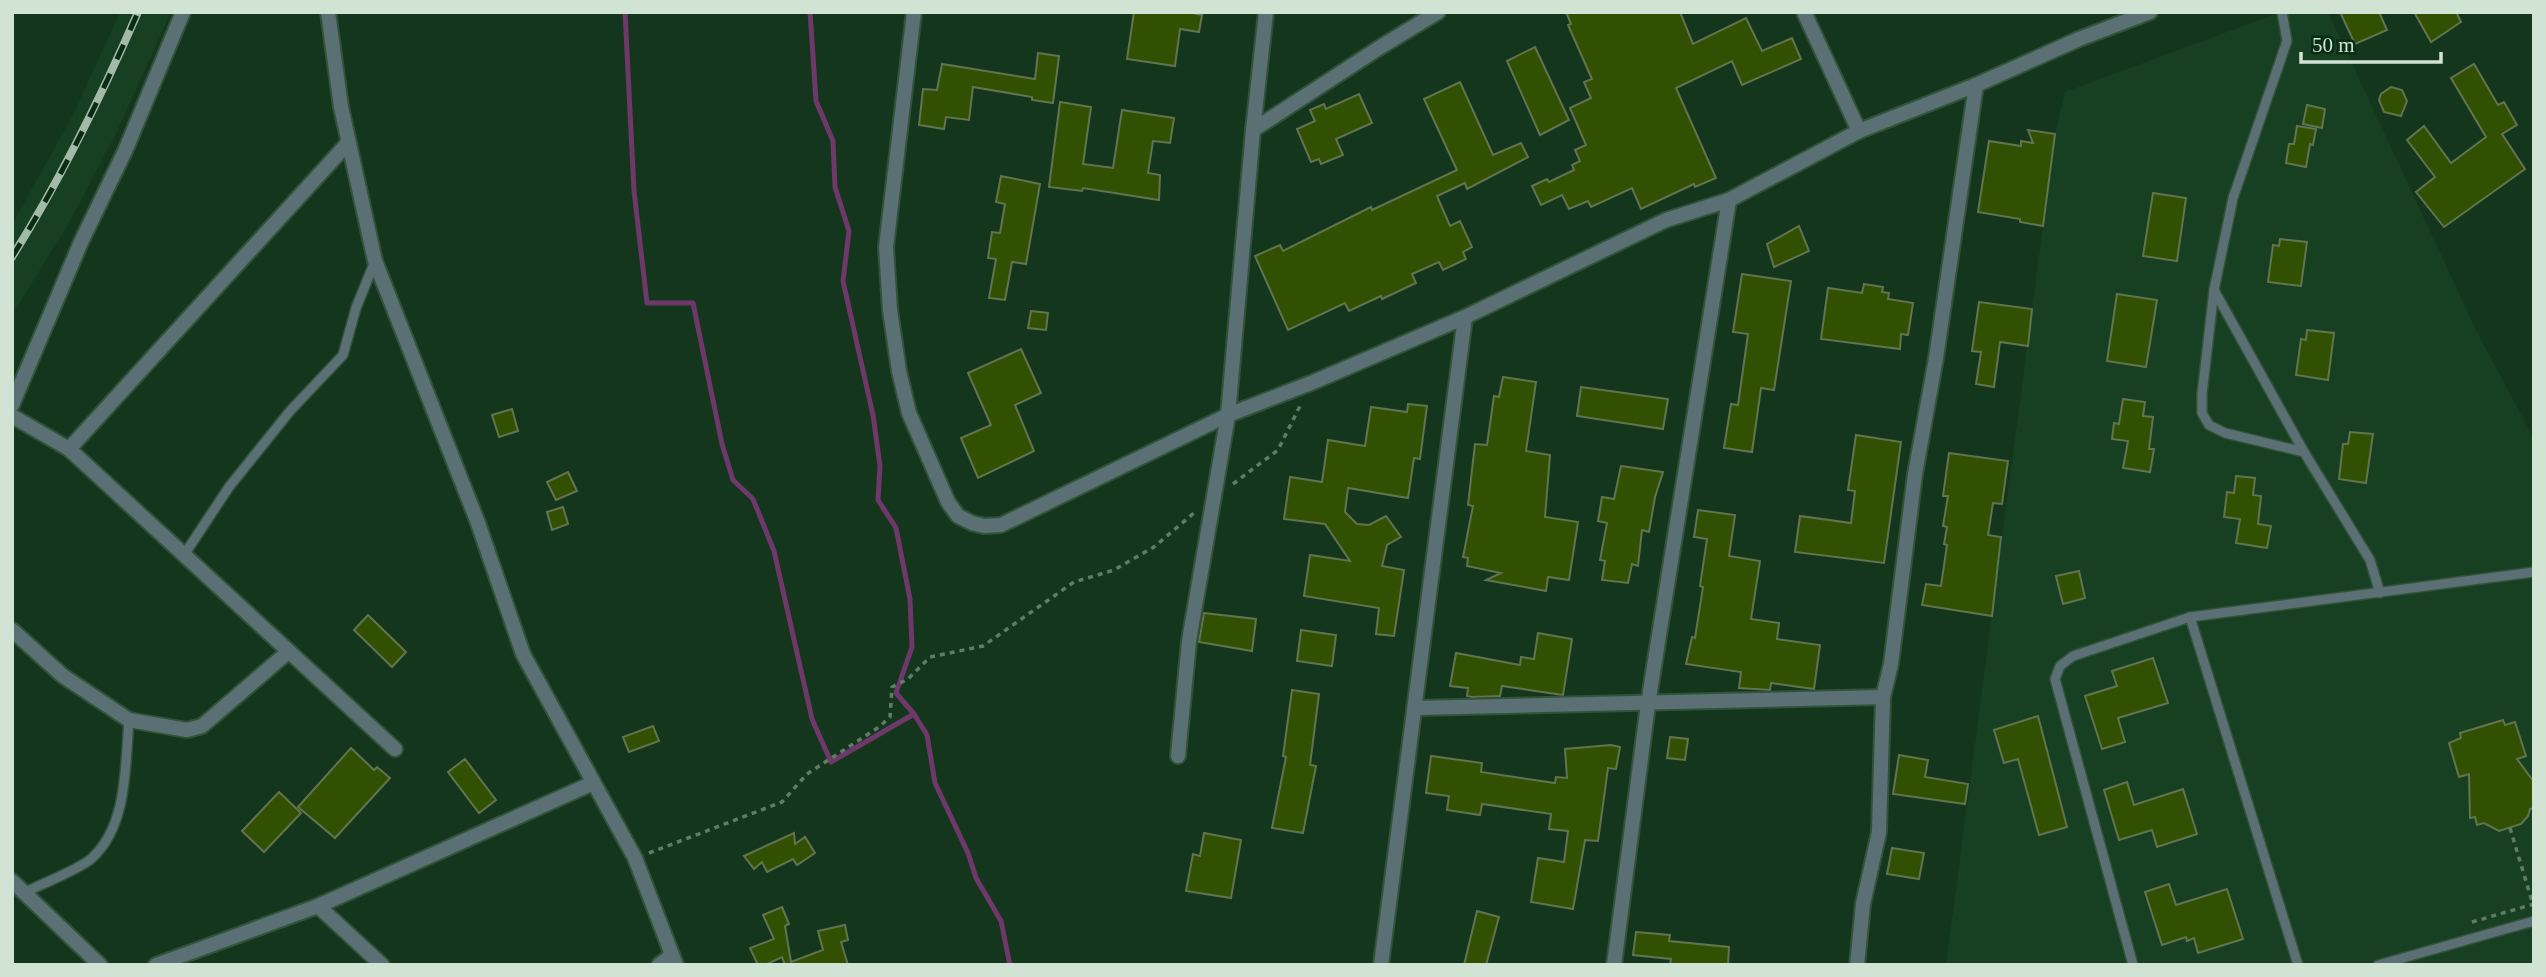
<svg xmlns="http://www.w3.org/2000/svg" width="2546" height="977" font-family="'Times New Roman',serif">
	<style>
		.built { fill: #174022 }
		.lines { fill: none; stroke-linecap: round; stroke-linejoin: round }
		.stream { stroke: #6f386b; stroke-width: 5 }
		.building { fill: #325001; stroke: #61744f; stroke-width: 2 }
		.lane-casing { stroke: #32523a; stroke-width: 12 }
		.street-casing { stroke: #32523a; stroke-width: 18 }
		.path { stroke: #607c67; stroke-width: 3.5; stroke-dasharray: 5 5; stroke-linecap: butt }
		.lane { stroke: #5a7074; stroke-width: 9 }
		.street { stroke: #5a7074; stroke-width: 14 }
		.rail-casing { stroke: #a4baa8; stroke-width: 8 }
		.rail { stroke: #092c14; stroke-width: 5; stroke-dasharray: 16; stroke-linecap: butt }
	</style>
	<rect width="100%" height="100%" fill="#14361d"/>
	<!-- built -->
	<g class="built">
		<path d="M120,12h51l-56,124 -48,90 -55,89v-90l61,-110z"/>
		<path d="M2281,12h47l148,318 58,109v526h-588l109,-831 10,-42z"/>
	</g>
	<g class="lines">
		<!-- stream -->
		<g class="stream">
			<path d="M625,12l9,179 13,112h46l29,141 11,36 20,19 21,52 38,168 19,43 83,-48"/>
			<path d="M810,12l6,89 17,40 2,46 14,44 -6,50 30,134 7,51 -2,34 18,28 14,71 2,48 -16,46 18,21 13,21 8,48 33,70 8,25 25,43 9,44"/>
		</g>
	</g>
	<!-- building -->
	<g class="building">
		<path d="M1134,12h53l15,3 -3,17 -19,-3 -5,37 -48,-7z"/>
		<path d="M1566,12h114l13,32 53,-26 16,33 30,-13 9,21 -59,26 -10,-24 -56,27 40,90 -21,9 -1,-3 -53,25 -9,-21 -41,19 -3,-6 -19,8 -7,-14 -21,10 -9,-19 15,-7 2,3 25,-12 -2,-5 8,-4 -5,-11 11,-5 -16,-37 21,-10 -7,-16 8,-3 -24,-54 3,-1z"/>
		<path d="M2340,12h39l8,18 -32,14z"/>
		<path d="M2414,12h42l5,10 -30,20z"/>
		<path d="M1535,47l34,73 -29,15 -33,-74z"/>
		<path d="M1038,53l21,3 -6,47 -21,-3v-3l-59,-10 -4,33 -23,-3 -2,12 -25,-4 4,-36 14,1 5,-26 93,15z"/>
		<path d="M2474,64l24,41 6,-3 13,23 -15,9 23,35 -81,58 -28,-35 19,-15 -28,-37 17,-14 27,37 35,-26 -35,-59z"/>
		<path d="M1460,82l33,73 28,-12 7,14 -61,32 -2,-6 -28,13 13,30 10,-5 12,26 -9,5 3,7 -23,11 -4,-8 -27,12 4,9 -34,16 -1,-3 -32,15 -4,-8 -57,27 -33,-74 25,-11 3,6 88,-44 1,3 85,-40 -33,-71z"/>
		<path d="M2391,87l11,3 5,11 -6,15 -17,-4 -5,-12 2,-6z"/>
		<path d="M1359,94l13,29 -36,16 7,16 -22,9 -2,-5 -8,3 -14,-33 18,-8 -5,-11 14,-6 2,5z"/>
		<path d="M1060,102l31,5 -8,57 30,4 9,-58 52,8 -4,25 -17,-2 -5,32 12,2 -1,25 -76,-12 -1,3 -33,-4z"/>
		<path d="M2307,105l18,4 -3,19 -19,-4z"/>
		<path d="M2297,126l19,3 -3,16 -3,-1 -4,23 -20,-4 3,-19h5z"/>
		<path d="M2028,130l27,4 -12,92 -23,-4v-3l-42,-7 11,-71 32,5v-5l12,2z"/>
		<path d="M1001,176l39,8 -14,80 -14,-2 -7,38 -16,-2 7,-39 -8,-1 4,-26 8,1 5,-29 -9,-2z"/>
		<path d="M2153,193l33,5 -9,63 -34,-5z"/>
		<path d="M1799,226l10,25 -35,16 -7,-23z"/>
		<path d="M2280,239l27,3 -6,44 -33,-4 5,-37 6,1z"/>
		<path d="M1742,274l49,7 -17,109 -13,-2 -9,64 -28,-4 7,-44 7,1 10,-71 -15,-2z"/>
		<path d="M1864,284l19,3 -1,5 7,1 -1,6 25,4 -5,32 -7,-1 -1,15 -79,-10 7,-51 34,5z"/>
		<path d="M2117,294l40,6 -11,67 -39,-6z"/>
		<path d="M1979,302l53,7 -4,37 -28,-4 -6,45 -18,-3 5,-32 -9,-1z"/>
		<path d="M1031,311l17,2 -2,17 -18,-2z"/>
		<path d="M2307,330l27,3 -6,47 -32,-5 5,-36 5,1z"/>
		<path d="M1021,349l20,44 -26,12 19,46 -56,27 -17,-40 30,-13 -23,-52z"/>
		<path d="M1503,377l33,5 -10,69 24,4 -5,62 33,5 -9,58 -21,-3 -2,14 -60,-11 15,-7 -34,-7 1,-8 -5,-1 10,-51 -5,-1 7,-61 12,1 7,-49 5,1z"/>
		<path d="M1581,387l87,12 -5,30 -86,-13z"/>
		<path d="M2123,399l22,3 -2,14 10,1 -4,32h5l-4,23 -27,-4 5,-27 -16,-2 2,-16 5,1z"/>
		<path d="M1408,404l19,2 -7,53 -6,-1 -6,40 -60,-10 -3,24 12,12 12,1 17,-9 15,21 -14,8 -5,21 22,4 -10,66 -18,-2 3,-26 -75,-12 6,-41 40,6 -25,-37 -41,-5 6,-42 32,5 6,-42 37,6 6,-39 36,5z"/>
		<path d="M512,409l6,22 -19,6 -7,-22z"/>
		<path d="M2350,432l23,2 -7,49 -27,-4 4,-35h5z"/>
		<path d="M1856,435l45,7 -17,121 -89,-11 5,-36 51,7 4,-32 -7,-1z"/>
		<path d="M1949,453l59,8 -6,43 -9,-1 -5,32 13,2 -9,79 -70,-11 4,-21 15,2 6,-41 -3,-1 3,-17 -4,-1 5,-30h-5z"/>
		<path d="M1621,466l42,6 -8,25 -6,35 -7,-2 -4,36 -6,-2 -4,19 -26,-3 3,-19 -5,-1 7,-37 -9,-2 4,-24 12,2z"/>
		<path d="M568,472l9,19 -21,9 -9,-18z"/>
		<path d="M2236,476l19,2 -2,17 8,1 -3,28 13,2 -4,22 -31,-5 4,-24 -16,-2 3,-25 7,1z"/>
		<path d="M563,507l5,17 -16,6 -5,-18z"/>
		<path d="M1698,510l37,5 -6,41 31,5 -9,58 28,4 -2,16 43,6 -6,44 -43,-6 -1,7 -31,-2 2,-16 -55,-8 6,-27 3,1 8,-51 -3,-1 7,-47 -13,-2z"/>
		<path d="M2079,571l6,27 -22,6 -7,-28z"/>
		<path d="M1204,613l52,6 -4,32 -53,-9z"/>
		<path d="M368,615l38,37 -14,15 -38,-37z"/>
		<path d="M1301,630l35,5 -4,31 -35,-5z"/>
		<path d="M1538,633l34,6 -9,56 -61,-9 -2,10 -28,1 -5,-1 1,-8 -18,-2 6,-33 64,12 1,-8 13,2z"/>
		<path d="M2153,658l15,45 -50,15 7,24 -23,7 -17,-53 32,-10 -5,-15z"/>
		<path d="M1292,690l27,4 -9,71 6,1 -13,67 -31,-5 14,-71 -3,-1z"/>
		<path d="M2038,716l29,111 -28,8 -21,-76 -14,4 -10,-33z"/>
		<path d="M2503,720l2,5 10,-3 11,34 -9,3 17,23v26l-4,1 -2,7 -7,8 -22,7 -15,-8 -7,2 -2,-8 -5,1 -1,-44 -10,3 -10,-34 12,-5 -1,-5z"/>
		<path d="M653,726l6,15 -30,11 -6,-15z"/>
		<path d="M1670,737l18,2 -3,21 -18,-2z"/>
		<path d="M1611,745l9,2 -4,22 -8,-1 -10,73 -13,-1 -12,69 -42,-7 7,-44 26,4 4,-31 -19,-2 2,-15 -69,-10 -2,11 -33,-5 2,-14 -23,-3 5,-37 51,7 -1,9 74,11 1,-6 11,1 -2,-29z"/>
		<path d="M351,748l23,22 3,-3 13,11 -55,60 -37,-31z"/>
		<path d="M1899,755l29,5 -3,17 43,7 -3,20 -72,-10z"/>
		<path d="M465,759l31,41 -17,13 -31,-41z"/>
		<path d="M2127,782l7,23 49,-16 14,45 -40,13 -5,-17 -33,10 -15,-50z"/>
		<path d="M279,792l22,21 -37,39 -22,-21z"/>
		<path d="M794,833l1,11 10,-7 10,16 -18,12 -4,-6 -26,13 -5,-10 -8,7 -10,-13z"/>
		<path d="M1204,833l37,7 -10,58 -45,-7 7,-37 7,2z"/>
		<path d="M1892,848l32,5 -5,26 -32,-5z"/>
		<path d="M2169,884l7,21 51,-16 16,50 -45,14 -4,-15 -7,3 -1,-4 -24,8 -17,-53z"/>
		<path d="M782,907l7,17 -4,2 6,36 32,-12 -5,-19 27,-6 3,15 -7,2 7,23h-63l-3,-8 -17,8h-7l-8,-17 24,-9 -11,-24z"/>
		<path d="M1477,911l22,6 -13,48h-22z"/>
		<path d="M1636,932l34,3 -1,6 60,6 -1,18h-58l1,-6 -38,-4z"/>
	</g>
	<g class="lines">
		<!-- lane casing -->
		<g class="lane-casing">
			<g id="lane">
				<path d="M2282,12l5,29 -54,157 -19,92 -12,104v19l7,12 16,8 79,19"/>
				<path d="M2214,290l90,162 66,108 10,33"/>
				<path d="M184,555l45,-68 61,-76 53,-56 13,-47 19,-47"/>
				<path d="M2190,617l108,348"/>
				<path d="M25,892c15,-7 57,-24 67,-34 36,-33 33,-93 37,-138"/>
				<path d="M2133,965l-78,-286 5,-13 13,-10 117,-39 344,-45"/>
				<path d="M2378,965l156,-44"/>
			</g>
		</g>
		<!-- street casing -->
		<g class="street-casing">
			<g id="street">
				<path d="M328,12l13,95 34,154 103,262 45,131 112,204 41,107"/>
				<path d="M914,12l-28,235 4,63 9,61 10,42 39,89 10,14 14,7 12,3 17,-1 227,-110 83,-32 154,-66 201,-97 63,-20 130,-69 117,-46 103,-46 71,-27"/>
				<path d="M1804,12l55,119"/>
				<path d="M1253,130l129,-84 56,-34"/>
				<path d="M12,405l69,-163 44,-91 58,-139"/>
				<path d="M12,416l57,33 326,300"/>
				<path d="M69,449l279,-306"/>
				<path d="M12,630l51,46 66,44 58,10 15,-4 86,-74"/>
				<path d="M1415,708l468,-11"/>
				<path d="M1178,756l11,-115 39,-226 25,-285 13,-118"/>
				<path d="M12,881l88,84"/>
				<path d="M318,906l64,59"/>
				<path d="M156,965l162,-59 275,-123"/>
				<path d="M659,965l13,-10"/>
				<path d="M1381,965l84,-648"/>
				<path d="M1614,965l34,-261 81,-504"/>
				<path d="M1857,965l6,-61 16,-72 4,-135 8,-33 24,-190 21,-116 40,-273"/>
			</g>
		</g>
		<!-- path -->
		<g class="path">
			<path d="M1233,484l45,-34 23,-46"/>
			<path d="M2510,828l24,80"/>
			<path d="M649,853l133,-51 25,-28 72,-47 11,-10 2,-30 16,-8 22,-22 53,-11 91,-64 40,-12 40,-23 40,-34"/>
			<path d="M2472,922l62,-18"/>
		</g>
		<!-- lane -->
		<use href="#lane" class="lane"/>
		<!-- street -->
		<use href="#street" class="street"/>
		<!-- rail casing -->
		<g class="rail-casing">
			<path id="rail" d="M12,257c49,-78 89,-160 126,-245"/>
		</g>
		<!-- rail -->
		<use href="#rail" class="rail"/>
	</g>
	<!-- border -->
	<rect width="2546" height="977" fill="none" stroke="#d1e4d4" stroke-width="28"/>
	<!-- scale -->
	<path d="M2301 52v10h140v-10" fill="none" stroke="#d1e4d4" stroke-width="3.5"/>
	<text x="2312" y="52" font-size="21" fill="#d1e4d4" stroke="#092c14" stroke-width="5" paint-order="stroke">50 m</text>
</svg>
